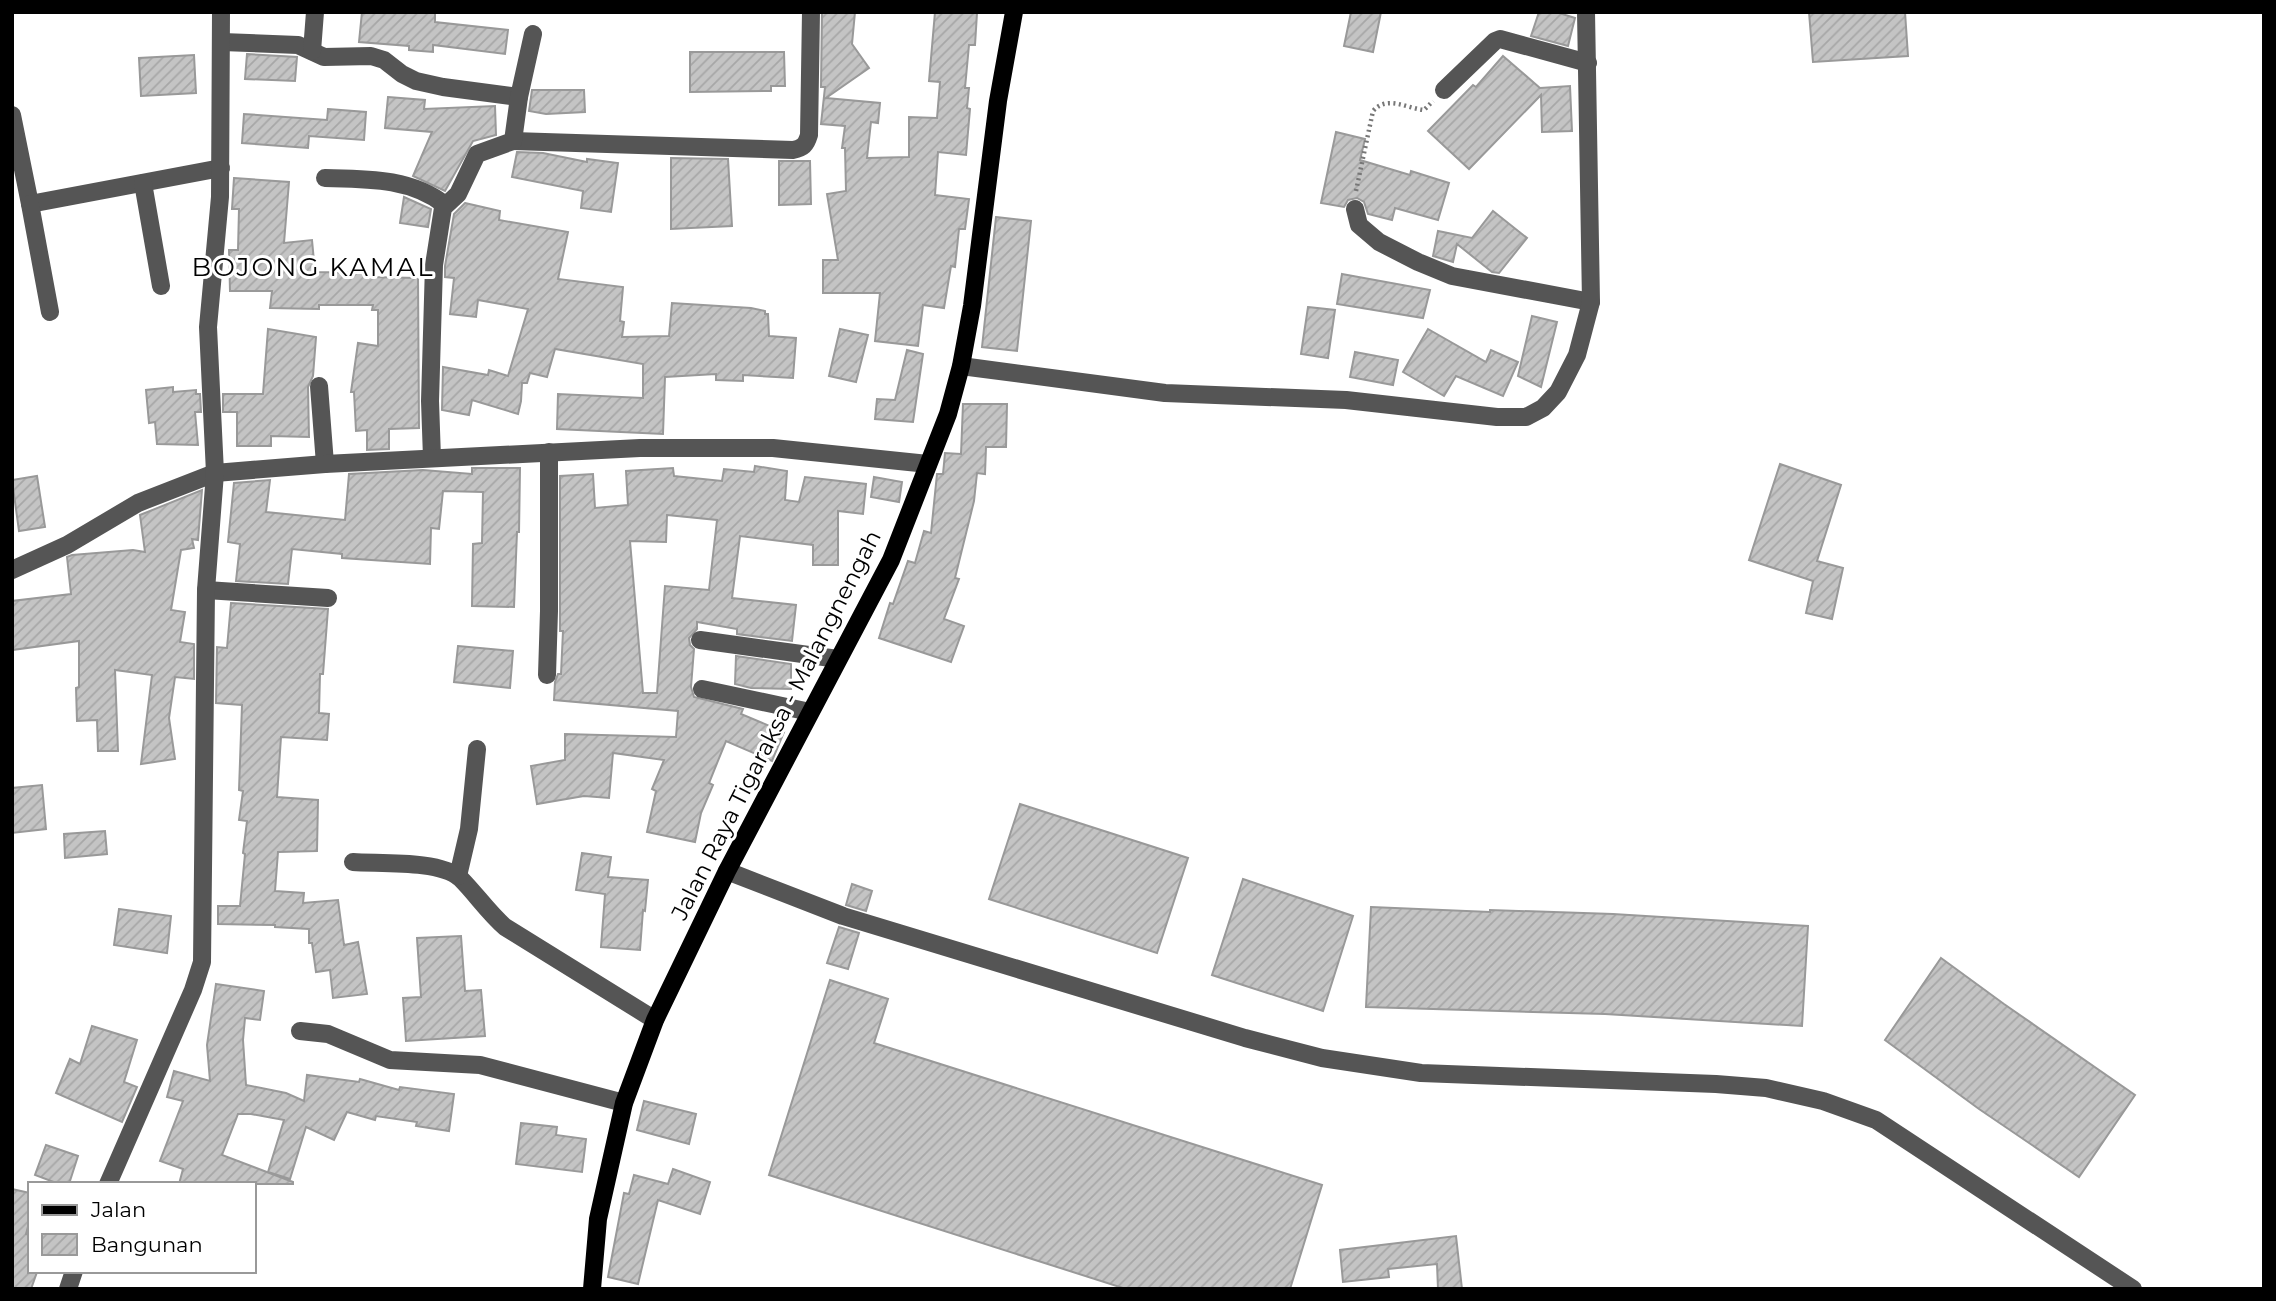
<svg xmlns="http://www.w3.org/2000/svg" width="2276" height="1301" font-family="Montserrat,sans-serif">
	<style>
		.building { fill: url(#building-hatch); stroke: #999; stroke-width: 2; fill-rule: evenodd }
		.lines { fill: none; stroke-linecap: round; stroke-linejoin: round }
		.path { stroke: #777; stroke-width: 4.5; stroke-dasharray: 2 3.5; stroke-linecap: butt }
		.minor { stroke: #555; stroke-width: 18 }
		.major { stroke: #000; stroke-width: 18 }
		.labels { text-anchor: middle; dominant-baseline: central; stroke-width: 6; stroke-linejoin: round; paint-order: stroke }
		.street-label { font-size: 23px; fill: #000; stroke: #fff }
		.quarter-label { font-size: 26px; letter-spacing: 2px; fill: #000; stroke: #fff }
	</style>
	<defs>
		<pattern id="building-hatch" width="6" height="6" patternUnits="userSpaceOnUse" patternTransform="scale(1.75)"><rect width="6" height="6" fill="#c4c4c4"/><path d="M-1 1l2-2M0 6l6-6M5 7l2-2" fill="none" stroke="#a7a7a7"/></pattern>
	</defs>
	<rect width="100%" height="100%" fill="#fff"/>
	<!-- building -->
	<g class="building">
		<path d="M362,12h73v10l73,8 -3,24 -72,-9v7l-24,-2v-4l-50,-4z"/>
		<path d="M822,12h33l-3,32 17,24 -43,30 54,5 -2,20 -7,-1 -4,36 42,-1v-40l28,1 3,-36 -11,-1 6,-69 42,1 -2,32h-6l-4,43h4l-2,20 3,1 -4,46 -28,-3 -3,43 34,4 -4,30h-6l-4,38 -4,-1 -7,42 -21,-3 -5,41 -43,-5 5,-48h-57v-33h15l-11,-66 19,-3 -1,-43h-3l3,-22 -24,-2 4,-37h-4z"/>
		<path d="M1351,12h30l-8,40 -29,-6z"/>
		<path d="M1539,12h17l19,6 -7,28 -37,-10z"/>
		<path d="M1809,12h96l3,44 -95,6z"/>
		<path d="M690,52h94l1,34h-14v5l-81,1z"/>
		<path d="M247,54l50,3 -2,24 -50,-2z"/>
		<path d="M194,55l2,38 -55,3 -2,-38z"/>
		<path d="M1503,56l37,32 30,-2 2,45 -30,1 -1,-37 -72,74 -41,-38 45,-46 3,2z"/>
		<path d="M532,90h52l1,22 -39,2 -17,-3z"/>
		<path d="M388,97l37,3 -1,9 71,-3 1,29 -23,6 -28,50 -32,-15 19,-44 -47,-4z"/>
		<path d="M328,109l38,3 -2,28 -55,-4 -1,12 -66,-5 2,-29 83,6z"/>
		<path d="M1336,132l29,7 -5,21 50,15 1,-4 38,12 -11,37 -43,-12 -3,12 -24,-6 -4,-12 -7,-4 -9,2 -4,7 -23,-4z"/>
		<path d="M517,152l26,1 44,9v-3l31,4 -7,49 -30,-4 2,-17 -71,-14z"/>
		<path d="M671,158l57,1 4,67 -61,3z"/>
		<path d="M779,161h31l1,43 -32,1z"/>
		<path d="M234,178l55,4 -5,61 28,-3 3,32 53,1v4l50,1 1,150 -30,1v20l-22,1v-20l-11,1 -2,-39h-3l7,-49 20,3v-36h-6l1,-5h-54v4l-49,-1 2,-17h-42l-1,-41h9l1,-41h-7z"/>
		<path d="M404,197l27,12 -3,18 -28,-4z"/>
		<path d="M465,203l35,8 -1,9 69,12 -10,47 65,8 -3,34 4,1 -2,15 47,-1 3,-33 79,5 14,3v3h3l1,22 27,2 -3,40 -50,-3v6l-27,-1v-6l-51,3 -2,57 -106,-5 1,-35 85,4v-34l-88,-15 -8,28 -17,-4 -3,10h-5l-1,18 -3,13 -46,-14 -3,15 -27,-5 1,-43 45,8 1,-5 19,6 20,-67 -50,-9 -2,17 -26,-3 4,-36 -9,-1v-11l9,-52z"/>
		<path d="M1493,211l34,27 -28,35 -7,-1 -35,-28 -4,18 -20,-6 5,-25 34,7z"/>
		<path d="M996,217l35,4 -14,130 -35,-4z"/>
		<path d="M1342,274l88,16 -7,28 -86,-14z"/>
		<path d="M1308,307l27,3 -7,48 -27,-4z"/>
		<path d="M1532,316l25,6 -16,65 -23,-11z"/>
		<path d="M268,329l48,8 -3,39 -5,11 1,50 -38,-1v10h-34v-34h-14v-18h40z"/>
		<path d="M840,329l28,6 -12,47 -27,-6z"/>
		<path d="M1428,329l58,33 5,-12 27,12 -15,34 -47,-20 -12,20 -41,-24z"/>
		<path d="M907,350l16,4 -10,68 -38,-3 2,-20 18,1z"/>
		<path d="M1355,352l43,8 -5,25 -43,-8z"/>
		<path d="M173,387v5l23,-2v4h4l1,18h-6l3,33 -41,-1 -2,-22 -6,1 -3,-33z"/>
		<path d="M963,404h44l-1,43h-20l-1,27 -8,-1 -3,28 -19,77 4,1 -15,40 20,7 -13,36 -72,-24 11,-35 3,1 15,-43 7,2 9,-32 7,2 6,-59h6l2,-21 16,1z"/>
		<path d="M1780,464l61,21 -24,76 26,7 -11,51 -26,-6 7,-32 -64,-21z"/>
		<path d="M755,466l32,5 -2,29 14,2 6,-25 61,7 -3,30 -25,-3v54h-25v-20l-73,-9 -8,62 64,7 -4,36 -55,-7v-5l-40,-7v7l-8,9 1,7 4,4 -3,38 3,10 49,12 -2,5 43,18 -12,29 -46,-20 -17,42 4,2 -12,28 -6,29 -48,-10 9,-41 -4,-2 12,-29 -51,-7 -4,45 -25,-2 -47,8 -6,-38 34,-6v-26l111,3 2,-26 -124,-11 1,-18 3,-8h3l2,-43h-3v-155l33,-2 2,34 33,-3 -2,-34 47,-3 1,8 48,5 2,-12 30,3zM667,515l50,5 -8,70 -44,-4 -8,107h-14l-13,-152 36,1z"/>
		<path d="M472,468h48l-1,64h-2l-3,75 -42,-1 1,-62 9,-1 1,-51 -40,-1 -4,38 -8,-1 -1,36 -88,-6v-4l-50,-5 -4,35 -52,-3 4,-37 -12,-2 6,-59 36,-3 -4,32 79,8 4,-46 74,-4 49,4z"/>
		<path d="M37,476l8,51 -26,4 -7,-51z"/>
		<path d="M874,477l28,5 -3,20 -28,-5z"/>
		<path d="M202,490l-4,50 -6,-1 2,9 -13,2 -10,60 14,2 -5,30 14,2v35l-19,-2 -6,41 6,41 -34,5 11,-89 -37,-5 3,81h-20l-1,-31 -20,1 -1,-33 3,-1v-46l-67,9v-49l59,-7 -4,-37 5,-2 61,-5 12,2 -5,-37z"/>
		<path d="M231,603l97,6 -5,65h-3l-1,39 10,1 -2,26 -46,-3 -4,60 41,3 -1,51 -39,1 -3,39 29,2 -1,10 35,-3 6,45 14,-3 9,52 -34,4 -3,-28 -14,2 -4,-29h-3v-14l-34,-2v-2l-57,-1v-18h22l5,-52 -2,-1 4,-32 -8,-1 4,-29 -4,-1 3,-85 -26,-2 1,-56 10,1z"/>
		<path d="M458,646l55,5 -3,37 -56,-6z"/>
		<path d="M736,656l55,8v25l-40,-1 -16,-4z"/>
		<path d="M42,785l4,44 -34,4v-45z"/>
		<path d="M1020,804l168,54 -31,95 -168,-54z"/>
		<path d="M105,831l2,23 -42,4 -1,-24z"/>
		<path d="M582,853l29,4 -3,20 40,3 -3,31 -2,-1 -3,40 -39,-3 4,-53 -29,-4z"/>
		<path d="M1243,879l110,37 -30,95 -111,-36z"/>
		<path d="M852,884l20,7 -6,20 -20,-6z"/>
		<path d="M1371,907l119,5v-2l123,4 195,12 -6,100 -197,-12 -239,-7z"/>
		<path d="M119,909l52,7 -4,37 -53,-8z"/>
		<path d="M839,927l20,6 -11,36 -21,-6z"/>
		<path d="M461,936l4,55 16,-1 4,46 -79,5 -3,-43 18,-1 -4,-59z"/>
		<path d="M1941,958l63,46 131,91 -56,82 -100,-68 -94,-69z"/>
		<path d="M830,980l58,19 -14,44 448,142 -32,104h-164l-357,-114z"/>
		<path d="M216,984l48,7 -4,29 -15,-2 -2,22 3,45 40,8 18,8 3,-26 52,7 1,-3 39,11 1,-3 54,7 -5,37 -33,-5 1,-4 -41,-6 -1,4 -28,-8 -13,28 -28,-13 -16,52 -22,-7 16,-52 -33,-6h-13l-16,41 71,27v2h-114l4,-15 -23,-8 23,-60 -16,-4 7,-26 36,10 -3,-36z"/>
		<path d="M92,1026l45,14 -13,42 13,5 -15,35 -66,-29 14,-34 10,5z"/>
		<path d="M644,1101l52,13 -7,30 -52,-14z"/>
		<path d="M521,1123l36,4 -1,8 30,4 -4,33 -66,-8z"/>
		<path d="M46,1145l32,11 -9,28h-10l-24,-9z"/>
		<path d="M673,1169l37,13 -10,32 -42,-14 -20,84 -30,-7 16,-84 5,1 5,-19 34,9z"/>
		<path d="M12,1189l18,4v26l-4,15 4,1v36l7,1 -6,17h-19z"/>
		<path d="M1456,1236l6,53h-24l-1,-25 -49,5 1,8 -46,5 -3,-32z"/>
	</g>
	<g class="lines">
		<!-- path -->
		<path class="path" d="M1356,191l17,-80c14,-16 33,-3 51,-1l9,-9"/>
		<!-- minor -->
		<g class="minor">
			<path d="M222,42l76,3 26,12 47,-1 13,4 18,14 14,7 27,6 76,10"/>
			<path d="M312,51l3,-39"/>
			<path d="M1444,90l51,-49 5,-2 88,24"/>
			<path d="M12,115l18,89 191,-36"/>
			<path d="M513,141l280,9c10,-2 13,-5 16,-15l2,-123"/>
			<path d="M325,178c42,1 86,0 120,27"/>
			<path d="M143,183l18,103"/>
			<path d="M30,204l20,108"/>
			<path d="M1355,209l4,16 20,17 39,20 34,14 139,26"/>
			<path d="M961,366l204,27 181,7 151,17h29l17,-9 15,-16 19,-37 14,-53 -5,-290"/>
			<path d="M319,386l6,78"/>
			<path d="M432,458l-2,-57 4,-136 9,-57 15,-14 19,-40 36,-13 6,-44 14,-63"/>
			<path d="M12,570l55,-25 71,-42 77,-30 110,-9 315,-16h133l155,16"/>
			<path d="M206,590l122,8"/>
			<path d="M700,640l138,19"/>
			<path d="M547,675l2,-64v-159"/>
			<path d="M702,689l108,23"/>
			<path d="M353,862c26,2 87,-2 107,16 16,16 28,34 45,49l150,93"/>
			<path d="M727,871l116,45 402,122 77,20 99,15 295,11 50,4 57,13 53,19 257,169"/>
			<path d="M458,876l11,-47 8,-80"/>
			<path d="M300,1031l28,3 62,26 90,5 144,38"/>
			<path d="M108,1184l85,-194 9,-28 4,-372 9,-117 -7,-146 12,-130 1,-185"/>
			<path d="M68,1289l6,-18"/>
		</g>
		<!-- major -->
		<path class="major" d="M592,1289l6,-70 26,-116 31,-83 72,-149 164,-311 57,-146 13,-48 11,-60 26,-205 16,-89"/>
	</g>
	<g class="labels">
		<!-- street labels -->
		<g class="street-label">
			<text transform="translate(776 725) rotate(-63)">Jalan Raya Tigaraksa - Malangnengah</text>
		</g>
		<!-- quarter labels -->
		<g class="quarter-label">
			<text x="313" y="267">BOJONG KAMAL</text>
		</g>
	</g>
	<!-- border -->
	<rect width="2276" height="1301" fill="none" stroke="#000000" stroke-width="28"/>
	<!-- legend -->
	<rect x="28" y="1182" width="228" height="91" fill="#ffffff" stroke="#999999" stroke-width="2"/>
	<rect x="42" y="1205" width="35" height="10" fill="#000000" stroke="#999999" stroke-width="2"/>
	<text x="91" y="1217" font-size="21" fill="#000000">Jalan</text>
	<rect x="42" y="1234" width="35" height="21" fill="url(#building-hatch)" stroke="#999999" stroke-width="2"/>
	<text x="91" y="1252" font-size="21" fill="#000000">Bangunan</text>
</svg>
